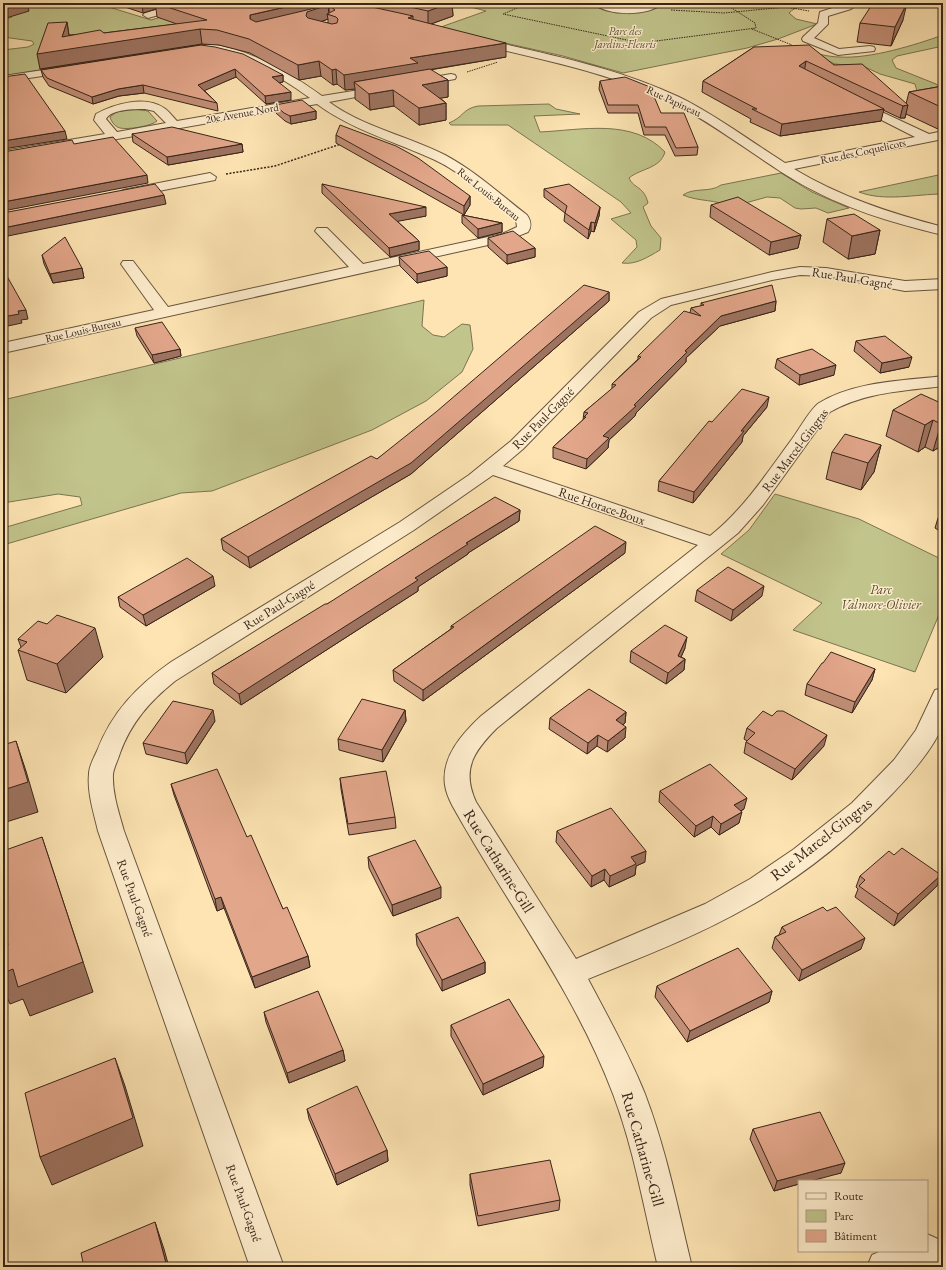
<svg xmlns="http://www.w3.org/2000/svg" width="946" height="1270" font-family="'EB Garamond',serif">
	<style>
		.green { fill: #c1c48b; stroke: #7c7452 }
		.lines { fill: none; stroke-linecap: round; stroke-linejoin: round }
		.minor-casing { stroke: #69553f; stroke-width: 2 }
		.path-far1 { stroke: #382519; stroke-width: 1; stroke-dasharray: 1.5 1; stroke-linecap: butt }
		.path { stroke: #382519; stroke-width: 1.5; stroke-dasharray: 2 1.5; stroke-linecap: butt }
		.minor { fill: #feedcd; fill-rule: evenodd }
		.wall { fill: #c28f77; stroke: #382519; fill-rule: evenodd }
		.shaded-wall { fill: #9e7461; stroke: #382519 }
		.building { fill: #e2a68a; stroke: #382519 }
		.labels { text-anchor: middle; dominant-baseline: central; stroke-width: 3; stroke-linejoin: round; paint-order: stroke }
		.far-park-label { font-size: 11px; font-style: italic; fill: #5a4d36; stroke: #feedcd }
		.far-street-label { font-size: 11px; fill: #382519; stroke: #feedcd }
		.street-label { font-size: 13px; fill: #382519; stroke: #feedcd }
		.park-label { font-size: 13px; font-style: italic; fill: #5a4d36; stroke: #feedcd }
		.near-street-label { font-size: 16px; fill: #382519; stroke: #feedcd }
	</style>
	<rect width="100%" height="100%" fill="#fde4b2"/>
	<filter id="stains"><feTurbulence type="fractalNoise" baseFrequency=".005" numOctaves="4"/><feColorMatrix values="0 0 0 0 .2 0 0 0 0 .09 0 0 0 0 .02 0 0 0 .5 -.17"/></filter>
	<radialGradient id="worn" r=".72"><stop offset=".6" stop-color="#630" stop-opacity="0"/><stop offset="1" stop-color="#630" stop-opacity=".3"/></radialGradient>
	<!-- green -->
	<g class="green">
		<path d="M3,3h93l55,17 59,-17 26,35 -233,38v-26l25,-3 6,-3 -2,-3 -29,-4v-17l9,-3z"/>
		<path d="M474,3h369c-15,5 -42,-3 -54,10l7,6 21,5 -39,15 -31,9 -124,25 -60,-17 -125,-28 48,-17 -19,-5z"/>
		<path d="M943,35v11l-46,10 -5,4 4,8 40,16 4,3 -21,11 -4,-14 -35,-10 -15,-7 -30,-3 -32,-14c12,3 25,7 37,7 30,2 75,-12 103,-22z"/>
		<path d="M549,104l7,5 24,5 -46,2 6,16c42,-2 93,-14 125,20 -5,17 -24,16 -36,26 5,11 15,8 19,25l-5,4 8,19 10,12 -1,12c-12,7 -24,15 -38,13l15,-16 -1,-7 -25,-21 20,-6 -10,-11 -113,-77h-57l-2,-2c15,-6 13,-14 29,-17z"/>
		<path d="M136,109l12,2 9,10c-5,5 -30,9 -37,7 -5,-1 -9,-7 -10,-11l6,-5z"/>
		<path d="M781,173l31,19 37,16 -21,5 -12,-5 -15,1 -6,-1 -15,-10 -13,-1 -36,10c-15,-8 -32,-5 -48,-12 11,-8 27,-2 38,-10z"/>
		<path d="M943,174v20c-27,0 -58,8 -84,-2z"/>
		<path d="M424,300l-2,26 11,9 11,2 18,-13 8,1 3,24 -11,23 -36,29 -54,29 -160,61 -31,2 -178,52v-17l79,-23 -2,-8 -22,-3 -55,9v-103z"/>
		<path d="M775,494l84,25 84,41v45l-28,67 -122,-42 29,-27 -101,-49 28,-24z"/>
	</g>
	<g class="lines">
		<!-- minor casing -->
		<g class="minor-casing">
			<g id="minor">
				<path d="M180,3l13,1 -2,2 -43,12 -5,-3 2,-2z"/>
				<path d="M593,3h13l22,4 34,-4c-12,14 -57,13 -69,0z"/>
				<path d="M848,3h11l-8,6 -23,7v8l-14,14 25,11 31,-3 4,1 1,2 -1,2 -36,4 -35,-14 -1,-2 1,-2 15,-14 2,-11z"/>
				<path d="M478,38c68,16 138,29 201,59 37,18 71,44 106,66l130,-26 -63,-32 -2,-2 6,-3 73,34 14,-3v8l-149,30c47,28 96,44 149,58v8c-51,-12 -101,-27 -147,-54 -42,-25 -81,-57 -125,-79 -62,-30 -130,-42 -197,-59l-1,-2 1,-2z"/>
				<path d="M211,44c40,6 78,28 111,52l62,-10 4,1 2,2 -2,2 -59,11c34,25 79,34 116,53 30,16 56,40 82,60 4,6 5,11 1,17l-22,9 -503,112v-10l151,-33 -33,-46 2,-3h10l35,46 181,-40 -34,-36 2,-3h10l36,36 139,-30 15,-7 -1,-7c-26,-20 -51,-46 -81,-60 -39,-18 -83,-30 -118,-56l-314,55v-8l102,-17 -11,-14 2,-6c18,-10 49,-19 68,-6 5,3 9,9 13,13l133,-23c-26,-19 -55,-36 -87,-46 -10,-3 -33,4 -38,-2l5,-3zM145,109l9,2 12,12 -49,9 -11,-13c5,-10 29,-10 39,-10z"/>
				<path d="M71,66l4,1 1,2 -1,2 -72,11v-6z"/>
				<path d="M451,74l4,1 1,2 -1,2 -39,7 -6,-3 6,-3z"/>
				<path d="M210,173l6,4 -1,3 -87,17 -5,-1 -2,-3 2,-3 5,-1z"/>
				<path d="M800,267l26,1 79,13 38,-2v10l-38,2 -79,-15 -26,-1 -28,5 -101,25 -20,13 -128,131 -20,17 207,70c33,-26 57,-63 82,-97 7,-9 18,-30 27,-36 36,-22 84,-22 124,-27v10c-39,5 -78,6 -113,26l-67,93 -25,28 -241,195c-23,23 -36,41 -21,74l100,157 129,-55 45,-25 44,-30 58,-46 42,-43 22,-30 19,-40 8,-2c0,11 3,26 0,36 -8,23 -35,54 -52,71 -41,43 -91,83 -143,112 -51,29 -106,50 -160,72 20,38 41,75 57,115 21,55 33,115 47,173h-34c-14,-58 -24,-118 -45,-173 -39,-104 -108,-193 -161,-289 -3,-6 -6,-13 -7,-20 -4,-28 17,-51 36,-69l217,-171 -205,-70 -79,55 -239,151c-26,21 -44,42 -55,72 -2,7 -6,14 -7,21 -1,19 6,39 11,57l160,436h-34l-152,-436c-4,-18 -11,-38 -9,-57 0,-8 5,-16 8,-23 15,-39 40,-65 74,-89l229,-140 69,-47 42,-34 128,-129 22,-13 111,-27z"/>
				<path d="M927,1234l11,5 5,12 -5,12 -7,4h-64l5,-12 9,-4h46z"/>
			</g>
		</g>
		<!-- path-far1 -->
		<g class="path-far1">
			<path d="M529,3l-26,11 138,29 115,-15 -1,-5 -31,-20"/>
			<path d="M671,10l53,3 62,-6 23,4"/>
			<path d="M752,29l40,16"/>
			<path d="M467,72l31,-10"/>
		</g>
		<!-- path -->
		<path class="path" d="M226,174l49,-8 66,-22"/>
		<!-- minor -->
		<use href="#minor" class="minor"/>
	</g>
	<!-- wall -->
	<g class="wall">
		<path d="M113,3h215l1,11v-9l6,-2h-2h119l1,13 -22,8 75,33 -76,13 18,10v17l-8,1 6,5v17l-27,5 -25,-19 -24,4 -15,-11v-10l-10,1 -8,-6 -4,1 -12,-9 -22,4 -49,-27 -31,-8 -17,-1 -162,25 27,-47 2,13 35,-2 73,-9 -20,-7 -1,-8 -13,4zM328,19v4l-7,-1z"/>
		<path d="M903,20l-12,26 -34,-4 3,-19z"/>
		<path d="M201,45l82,30v7l-4,1 12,17 -25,4 -30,-27 -32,13 13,13 1,8 -74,-18 -25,3 -26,8 -44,-18 -6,-9 -2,-7z"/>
		<path d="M754,47l80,18 72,39 3,-12 34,-6v44h-3l-34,-16 -1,4h-5l-17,-8 -2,11 -101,15 -30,-14 1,-3 -49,-27 1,-11z"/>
		<path d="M600,81l61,32 37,34 -1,8 -22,1 -10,-21h-21l-6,-22h-30l-9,-24z"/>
		<path d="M275,105l41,6v8l-25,5 -6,-3 -9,-8z"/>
		<path d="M132,134l110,10 1,8 -75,13 -35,-23z"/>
		<path d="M336,135l134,61v9l-6,10 -128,-72z"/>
		<path d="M322,184l104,32 -29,5 22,20v9l-29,7 -68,-64z"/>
		<path d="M544,189l56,18 -1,9 -5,16 -3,-1 -3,8 -24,-18 1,-8 -21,-16z"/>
		<path d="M711,205l90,30 -3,13 -29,7 -59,-38z"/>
		<path d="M462,215l40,8v9l-24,6 -16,-15z"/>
		<path d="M827,219l53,11 -5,24 -27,5 -25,-17z"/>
		<path d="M488,238l47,10v9l-28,7 -19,-17z"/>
		<path d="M42,255l40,13 2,10 -31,5 -9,-19z"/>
		<path d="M399,257l48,10v9l-30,7 -17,-17z"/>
		<path d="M609,292v9l-198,173 -161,94 -27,-18 -2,-11 156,-80z"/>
		<path d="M776,301l-1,10 -55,15 -34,32v4l-50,51 -1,3 -26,24 -1,8 -22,21 -33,-11v-11l30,-27 1,-8 28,-23v-5l26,-25v-3l52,-43 1,-5 10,-2v-3z"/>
		<path d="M135,328l45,21 1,7 -27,7 -17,-27z"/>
		<path d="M856,341l53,26 -29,6 -26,-22z"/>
		<path d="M777,359l57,16 -35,10 -24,-17z"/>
		<path d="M943,404v41l-10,6 -8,-4 -7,5 -32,-16 7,-26z"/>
		<path d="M767,407l-24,29 -1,6 -49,61 -35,-12 1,-10 53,-59z"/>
		<path d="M881,445l-7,27 -13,18 -35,-11 6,-27z"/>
		<path d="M520,510l-1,11 -51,32v1l-50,33v4l-177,114 -27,-21 -2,-11 115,-69z"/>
		<path d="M943,515v18l-8,-5 3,-10z"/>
		<path d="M625,553l-202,148 -29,-20 -1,-11 58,-41v-3z"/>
		<path d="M215,586l-69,40 -26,-19 -2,-10z"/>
		<path d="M697,590l65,6 -31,25 -36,-20z"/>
		<path d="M18,639l85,18 -37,36 -39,-13 -9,-30 3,-3z"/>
		<path d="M685,648l-4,9 4,2 -1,11 -18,14 -36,-22 1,-11z"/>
		<path d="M823,663l52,6 -3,11 -20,33 -47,-18 2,-11z"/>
		<path d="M405,710l1,11 -23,41 -44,-12 -1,-11z"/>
		<path d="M626,712l-1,11 -2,2 2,13 -18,14 -10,-6 -10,8 -38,-25 1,-11z"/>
		<path d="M215,721l-28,43 -41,-10 -3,-11z"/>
		<path d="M747,728l77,18 -32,34 -48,-27 2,-11 1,-1 -3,-2z"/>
		<path d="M340,778l55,39 1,11 -47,7 -8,-46z"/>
		<path d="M171,784l76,53 36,72 25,47 2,11 -55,21 -31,-80 -7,3 -43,-116z"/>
		<path d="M660,791l84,18 -3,2 -2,12 -20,12 -8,-8 -17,10 -35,-35z"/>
		<path d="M557,831l88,31 -9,4 -1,9 -26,12 -5,-7 -13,7 -35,-45z"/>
		<path d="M894,855l43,31 -43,40 -39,-29 3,-8 -2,-2 4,-11z"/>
		<path d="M368,857l73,41 -48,18 -24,-48z"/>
		<path d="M827,911l34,38 -62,32 -27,-33 3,-11 4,-2 3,-8z"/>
		<path d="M416,934l69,28v11l-43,18 -25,-46z"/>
		<path d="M657,986l115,5 -3,11 -82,40 -32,-45z"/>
		<path d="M264,1012l79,38 2,11 -56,22 -23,-61z"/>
		<path d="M451,1025l92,42 -60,28 -32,-59z"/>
		<path d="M307,1109l80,41 1,11 -51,24 -28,-66z"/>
		<path d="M753,1129l88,44 -42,8v3l-25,7 -24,-52z"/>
		<path d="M470,1174l90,26 -1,10 -81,16 -8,-41z"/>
	</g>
	<!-- shaded-wall -->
	<g class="shaded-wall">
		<path d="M3,3h24l2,8 -26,8z"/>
		<path d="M142,3h33h-20l1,6 -13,4z"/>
		<path d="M304,3h24l1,12 -2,-1 1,5 -19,7 -57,3 -2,-10v-4z"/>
		<path d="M450,3h2l1,13 -25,9v-14z"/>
		<path d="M907,3l-4,17 -12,26 4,-19z"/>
		<path d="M413,16v14l-5,-12z"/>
		<path d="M67,22l2,14 131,-7 2,15 -162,25 -3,-15 25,-17z"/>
		<path d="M506,43v14l-152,25 1,7 -10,1 -1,-15 66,-17z"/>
		<path d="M319,61l2,15 -22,4 -1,-15z"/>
		<path d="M806,61l-2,12 -5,-7z"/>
		<path d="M235,69l1,8 -37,16 -1,-8z"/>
		<path d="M336,69l1,15 -4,1 -1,-15z"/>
		<path d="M283,75v7l-11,2v-7z"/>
		<path d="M448,80v17l-25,4 -1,-16z"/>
		<path d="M143,85l1,8 -25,3 -26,8 -1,-7 26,-8z"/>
		<path d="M393,90l1,16 -24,4 -1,-16z"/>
		<path d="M291,92v8l-25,4 -1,-8z"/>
		<path d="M446,103v17l-27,5v-17z"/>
		<path d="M908,105l-3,13h-5l3,-12z"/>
		<path d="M884,109l-3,12 -101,15 2,-12z"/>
		<path d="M316,111v8l-25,5 -1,-8z"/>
		<path d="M65,131l2,8 -64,10v-8z"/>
		<path d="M242,144l1,8 -75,13 -1,-8z"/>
		<path d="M147,175l1,8 -145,28v-9z"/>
		<path d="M164,195l2,9 -163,33v-9z"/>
		<path d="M470,196v9l-6,10v-9z"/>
		<path d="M426,207v9l-37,7v-9z"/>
		<path d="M600,207l-1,9 -5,16 1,-9z"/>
		<path d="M591,222v9l-3,8 1,-9z"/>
		<path d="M502,223v9l-24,6v-9z"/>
		<path d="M880,230l-5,24 -27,5 4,-23z"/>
		<path d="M801,235l-3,13 -29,7 2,-13z"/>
		<path d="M419,241v9l-29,7 -1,-9z"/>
		<path d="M535,248v9l-28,7v-9z"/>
		<path d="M447,267v9l-30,7v-9z"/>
		<path d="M82,268l2,10 -31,5 -3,-9z"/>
		<path d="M609,292v9l-198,173 -161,94 -2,-11z"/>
		<path d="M776,301l-1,10 -55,15 -34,32v4l-50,51 -1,3 -26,24 -1,8 -22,21 1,-10 16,-23 31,-31 51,-54 36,-35z"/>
		<path d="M26,310l2,9 -7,1 1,3 -19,4v-10l15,-6z"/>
		<path d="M180,349l1,7 -27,7 -2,-8z"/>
		<path d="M912,357l-3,10 -29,6 2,-10z"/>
		<path d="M836,365l-2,10 -35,10 1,-10z"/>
		<path d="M769,397l-2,10 -24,29 -1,6 -49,61 1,-11 47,-61z"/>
		<path d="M933,420l-8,27 -7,5 7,-27z"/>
		<path d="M943,423v22l-10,6 8,-27z"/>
		<path d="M881,445l-7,27 -13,18 7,-27z"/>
		<path d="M520,510l-1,11 -51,32v1l-50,33v4l-177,114 -2,-11 176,-116 51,-35z"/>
		<path d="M626,542l-1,11 -202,148v-11z"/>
		<path d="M213,576l2,10 -69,40 -3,-11z"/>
		<path d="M764,586l-2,10 -31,25 2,-11z"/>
		<path d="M95,628l8,29 -37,36 -9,-29z"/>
		<path d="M687,637l-2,11 -8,18 8,-7 -1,11 -18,14 2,-11 10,-17z"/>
		<path d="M875,669l-3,11 -20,33 3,-11z"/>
		<path d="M213,710l2,11 -28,43 -2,-11z"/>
		<path d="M405,710l1,11 -23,41 -1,-12z"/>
		<path d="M626,712l-1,11 -10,8 1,-11z"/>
		<path d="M626,727l-1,11 -18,14 1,-11z"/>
		<path d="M598,735l-1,11 -10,8 1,-11z"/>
		<path d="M827,735l-3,11 -32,34 3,-11z"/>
		<path d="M16,741l10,30 12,41 -35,11v-33z"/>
		<path d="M747,798l-3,11 -12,7 2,-11z"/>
		<path d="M742,812l-3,11 -20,12 2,-11z"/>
		<path d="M713,816l-2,11 -17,10 2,-11z"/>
		<path d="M42,837l51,155 -63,24 -7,-17 -13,5 -7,-15v-16z"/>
		<path d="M646,851l-1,11 -9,4 -1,9 -26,12 1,-11 21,-19z"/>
		<path d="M605,869l-1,11 -13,7 1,-11z"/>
		<path d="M941,875l-4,11 -43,40 4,-12z"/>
		<path d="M441,887v11l-48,18 -1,-11z"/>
		<path d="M221,897l3,11 -7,3 -2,-12z"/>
		<path d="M3,915l8,21 -8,3z"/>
		<path d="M865,938l-4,11 -62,32 3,-11z"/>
		<path d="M308,956l2,11 -55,21 -3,-11z"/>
		<path d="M485,962v11l-43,18v-11z"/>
		<path d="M772,991l-3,11 -82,40 3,-11z"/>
		<path d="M343,1050l2,11 -56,22 -2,-10z"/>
		<path d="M544,1056l-1,11 -60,28v-11z"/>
		<path d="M115,1058l10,28 18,60 -91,39 -12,-28z"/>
		<path d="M387,1150l1,11 -51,24 -2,-11z"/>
		<path d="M845,1163l-4,10 -30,8h-12v3l-25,7 3,-10z"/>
		<path d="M155,1222l9,27 5,18h-2z"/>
	</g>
	<!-- building -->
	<g class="building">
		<path d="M155,3h148l-53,12v4l6,3 72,-17 -21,7 -1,4 2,2 24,6 5,-1 1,-4 -2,-2 -9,-3 8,-4 -6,-5 7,-2h18l59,13 -5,2 98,25 -96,15 8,5 -74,12 -8,-6 -4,1 -13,-9 -21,4 -49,-26 -32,-9 -17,-1 -163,25 11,-31 19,-1 -5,15 38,-7 4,3 103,-13z"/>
		<path d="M392,3h58l-22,8z"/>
		<path d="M873,3h34l-12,24 -35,-4z"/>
		<path d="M201,45l14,2 28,7 27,14 13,7 -11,2 19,15 -26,4 -30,-27 -37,16 19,18 -74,-18 -25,4 -26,8 -45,-19 -6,-8z"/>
		<path d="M809,45l25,20 28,-1 46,41 -5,1 -97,-45 -7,5 85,43 -102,15 -30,-15h5l-54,-28 51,-34z"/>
		<path d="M430,69l18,11 -26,5 24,18 -27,5 -26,-18 -24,4 -15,-12z"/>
		<path d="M25,74l40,57 -62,10v-64z"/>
		<path d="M625,77l25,10 11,26h23l14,34 -22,1 -10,-21h-21l-7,-22h-30l-8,-24z"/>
		<path d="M943,86v22l-34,-16z"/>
		<path d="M302,100l14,11 -26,5 -6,-3 -9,-8z"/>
		<path d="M340,125l56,21 22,12 52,38 -6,10 -128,-71z"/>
		<path d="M172,127l70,17 -75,13 -35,-23z"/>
		<path d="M113,137l34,38 -144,27v-50l69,-12 2,4z"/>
		<path d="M155,184l9,11 -161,33v-15z"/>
		<path d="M322,184l104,23 -37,7 30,27 -30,7z"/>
		<path d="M569,184l31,23 -5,16 -4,-1 -2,8 -24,-17 2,-7 -23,-17z"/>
		<path d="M738,197l63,38 -30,7 -60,-37z"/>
		<path d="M854,214l26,16 -28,6 -25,-17z"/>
		<path d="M462,215l40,8 -24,6z"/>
		<path d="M513,231l22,17 -28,7 -19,-17z"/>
		<path d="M65,237l17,31 -32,6 -8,-19z"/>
		<path d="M429,251l18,16 -30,7 -18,-17z"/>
		<path d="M3,269l23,41 -8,1 1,3 -16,3z"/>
		<path d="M584,285l25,7 -198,171 -163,94 -27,-18 150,-83 6,3 59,-47z"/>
		<path d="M772,285l4,16 -55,15 -36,35 2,1 -53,53 2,1 -33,30 6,2 -22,21 -34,-12 33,-30h-2l4,-4 -4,-1 32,-27 -4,-1 29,-27 -3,-1 46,-45 17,5 -10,-8 13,-3 -3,-2z"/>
		<path d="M162,322l18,27 -28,6 -17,-27z"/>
		<path d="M885,336l27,21 -30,6 -26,-22z"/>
		<path d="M812,349l24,16 -36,10 -23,-16z"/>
		<path d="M742,389l27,8 -28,34h3l-50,61 -35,-11 50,-60 3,1z"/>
		<path d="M921,394l22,10v19l-2,1 -8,-4 -8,5 -32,-15z"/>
		<path d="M845,434l36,11 -13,18 -36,-11z"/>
		<path d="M495,497l25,13 -54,33 2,1 -53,34 3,2 -179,114 -27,-21 113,-69h2z"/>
		<path d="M943,515v6l-5,-3z"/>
		<path d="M595,526l31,16 -203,148 -30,-20 61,-43 -3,-1z"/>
		<path d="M187,558l26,18 -70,39 -25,-18z"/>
		<path d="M728,567l36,19 -31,24 -36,-20z"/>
		<path d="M57,615l38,13 -38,36 -39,-14 9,-8 -9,-3 20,-18 9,3z"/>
		<path d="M665,625l22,12 -9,19 7,3 -17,14 -37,-22z"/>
		<path d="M831,652l44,17 -20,33 -48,-18 15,-21h1z"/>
		<path d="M589,689l37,23 -10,8 10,7 -18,14 -10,-6 -10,8 -38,-25z"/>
		<path d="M362,699l43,11 -23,40 -44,-11z"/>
		<path d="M173,701l40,9 -28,43 -42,-10z"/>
		<path d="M763,711l9,5 5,-5h6l44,24 -32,34 -49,-27 9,-9 -8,-5z"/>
		<path d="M16,741l12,41 -25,8v-45z"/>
		<path d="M710,764l37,34 -13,7 8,7 -21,12 -8,-8 -17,10 -36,-35z"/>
		<path d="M217,769l30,68 4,-2 32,74 4,-2 21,49 -56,21 -31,-80 -6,2 -44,-115z"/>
		<path d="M386,771l9,46 -47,7 -8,-46z"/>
		<path d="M611,808l35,43 -15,6 5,7 -26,12 -5,-7 -13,7 -35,-45z"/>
		<path d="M42,837l41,125 -65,25 -5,-18 -10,4v-26l5,-2 -5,-23v-71z"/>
		<path d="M415,840l26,47 -49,18 -24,-48z"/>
		<path d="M902,848l39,27 -43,39 -39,-28 6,-6 -5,-4 29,-25 5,4z"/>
		<path d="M823,907l4,4 9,-4 29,31 -63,32 -27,-33 11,-5 -4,-5z"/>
		<path d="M458,917l27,45 -43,18 -26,-46z"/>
		<path d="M738,948l34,43 -82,40 -33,-45z"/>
		<path d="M318,991l25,59 -56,23 -23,-61z"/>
		<path d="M509,999l35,57 -61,28 -32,-59z"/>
		<path d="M115,1058l18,60 -93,39 -15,-64z"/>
		<path d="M357,1086l30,64 -52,24 -28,-65z"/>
		<path d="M820,1112l25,51 -68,18 -24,-52z"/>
		<path d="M550,1160l10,40 -82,16 -8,-42z"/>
		<path d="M155,1222l12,45h-83l-3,-14z"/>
	</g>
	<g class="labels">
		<!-- far-park labels -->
		<g class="far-park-label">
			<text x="625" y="31">Parc des<tspan x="625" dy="13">Jardins-Fleuris</tspan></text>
		</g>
		<!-- far-street labels -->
		<g class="far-street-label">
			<text transform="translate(674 101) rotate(25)">Rue Papineau</text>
			<text transform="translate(242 113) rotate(-10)">20e Avenue Nord</text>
			<text transform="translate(863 151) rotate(-12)">Rue des Coquelicots</text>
			<text transform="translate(489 194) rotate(39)">Rue Louis-Bureau</text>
			<text transform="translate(83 330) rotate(-13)">Rue Louis-Bureau</text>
		</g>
		<!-- street labels -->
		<g class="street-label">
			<text transform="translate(852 278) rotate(9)">Rue Paul-Gagné</text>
			<text transform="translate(543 418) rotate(-45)">Rue Paul-Gagné</text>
			<text transform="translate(795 450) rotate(-53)">Rue Marcel-Gingras</text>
			<text transform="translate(602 506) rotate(19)">Rue Horace-Boux</text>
			<text transform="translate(279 605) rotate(-32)">Rue Paul-Gagné</text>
			<text transform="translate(135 898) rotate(70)">Rue Paul-Gagné</text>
			<text transform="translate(244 1203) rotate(70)">Rue Paul-Gagné</text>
		</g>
		<!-- park labels -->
		<g class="park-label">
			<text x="881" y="589">Parc<tspan x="881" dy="15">Valmore-Olivier</tspan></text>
		</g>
		<!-- near-street labels -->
		<g class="near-street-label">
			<text transform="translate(821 839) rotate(-38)">Rue Marcel-Gingras</text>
			<text transform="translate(499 861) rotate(58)">Rue Catharine-Gill</text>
			<text transform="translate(643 1149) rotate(74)">Rue Catharine-Gill</text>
		</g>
	</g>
	<!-- margin -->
	<rect width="946" height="1270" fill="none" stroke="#fde4b2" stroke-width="16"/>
	<rect x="4" y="4" width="938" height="1262" fill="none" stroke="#382519" stroke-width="2"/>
	<rect x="8" y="8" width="930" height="1254" fill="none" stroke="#382519"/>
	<!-- legend -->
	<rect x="798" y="1180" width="130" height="72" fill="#feedcd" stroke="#af9d85"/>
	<rect x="806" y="1193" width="20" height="6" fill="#feedcd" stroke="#af9d85"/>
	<text x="834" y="1200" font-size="12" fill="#382519">Route</text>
	<rect x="806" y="1210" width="20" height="12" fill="#c1c48b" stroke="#af9d85"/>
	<text x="834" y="1220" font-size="12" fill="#382519">Parc</text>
	<rect x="806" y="1230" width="20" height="12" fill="#e2a68a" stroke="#af9d85"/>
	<text x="834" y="1240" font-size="12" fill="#382519">Bâtiment</text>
	<rect width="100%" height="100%" filter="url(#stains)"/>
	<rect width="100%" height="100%" fill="url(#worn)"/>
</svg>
